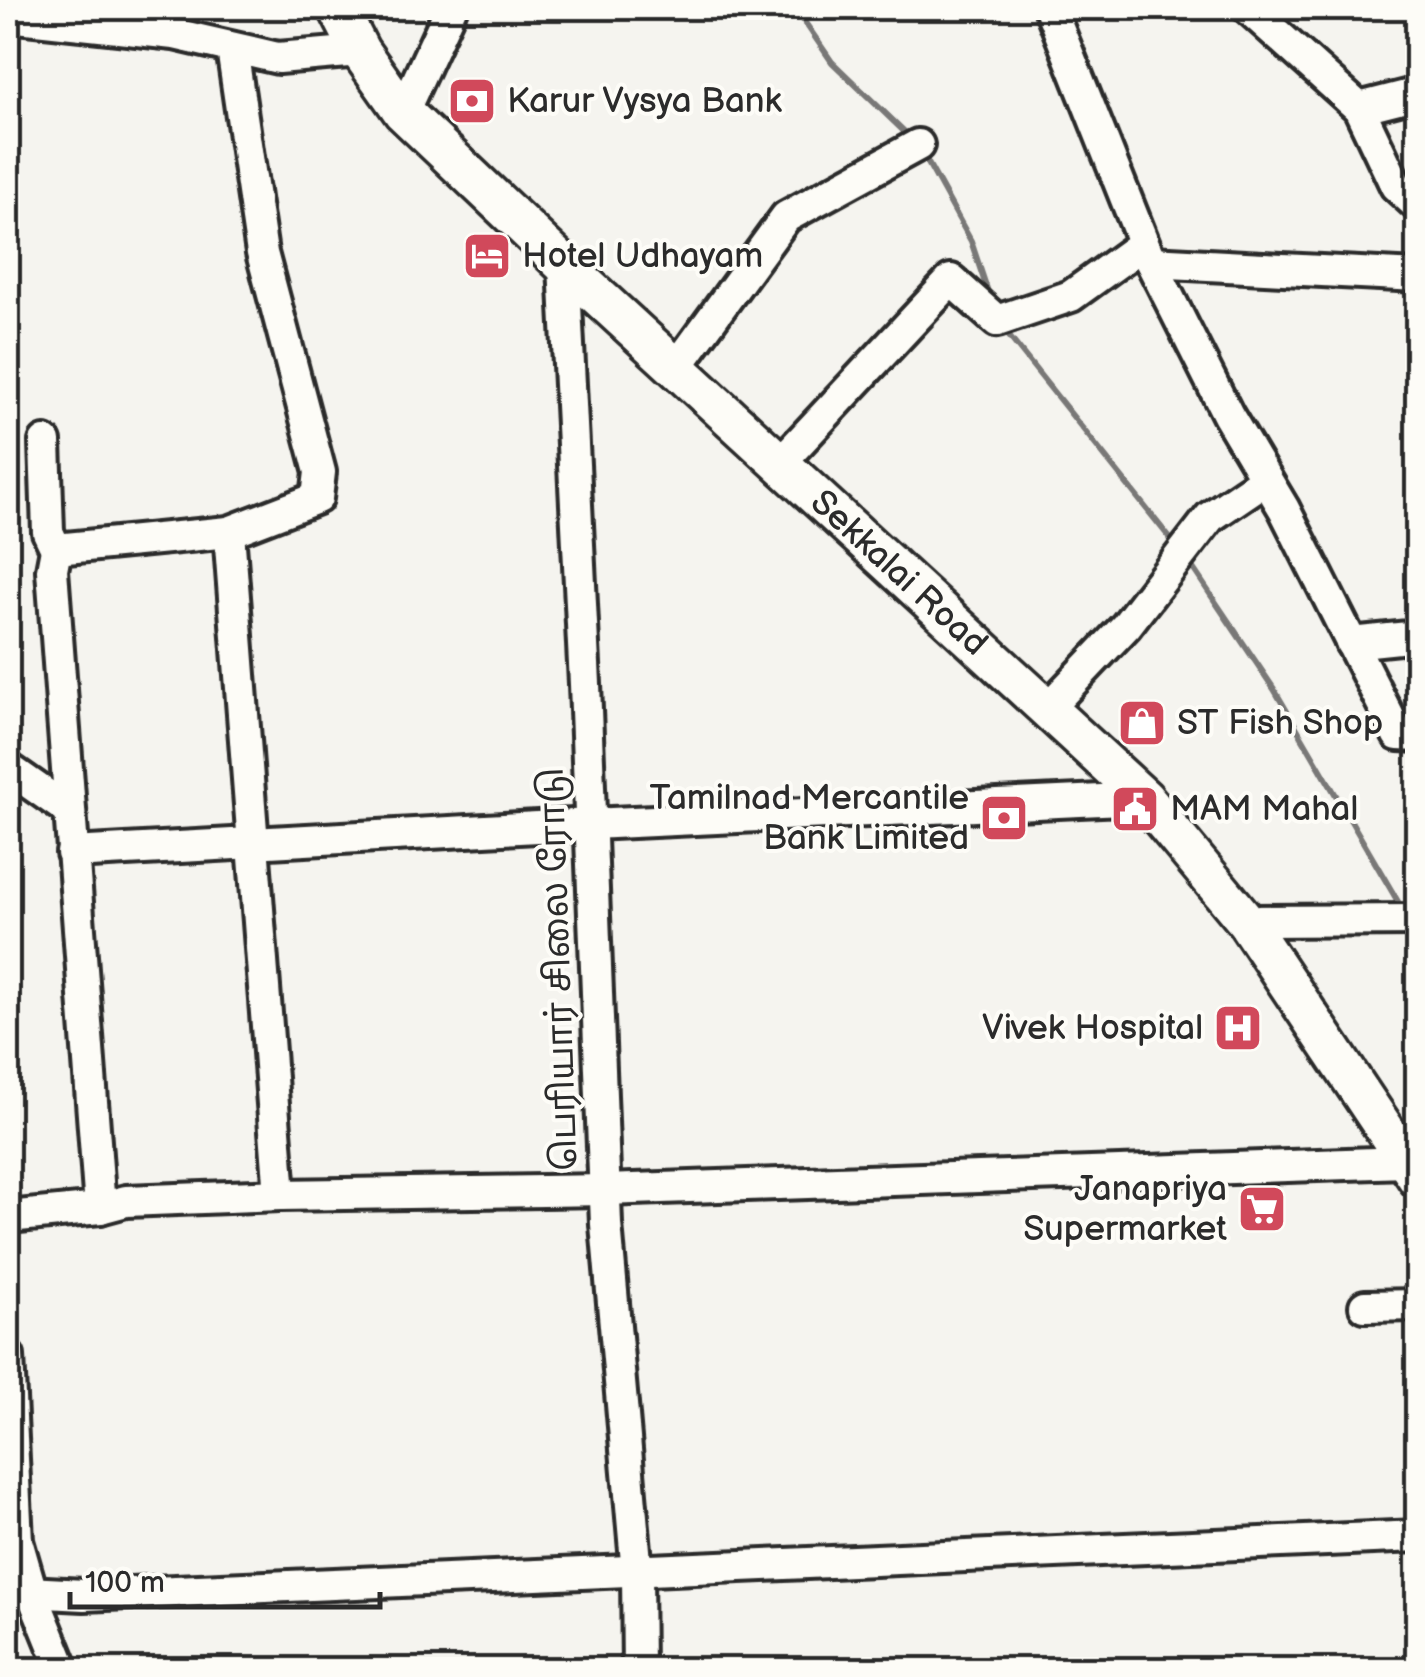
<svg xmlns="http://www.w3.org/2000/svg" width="1425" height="1677" font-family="'Balsamiq Sans','Noto Sans Tamil',sans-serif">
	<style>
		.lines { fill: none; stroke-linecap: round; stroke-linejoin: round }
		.stream { stroke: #797877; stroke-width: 6 }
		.minor-casing { stroke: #2b2b2b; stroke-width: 38 }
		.major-casing { stroke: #2b2b2b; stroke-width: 45 }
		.minor { stroke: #fdfcf7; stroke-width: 30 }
		.major { stroke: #fdfcf7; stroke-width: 38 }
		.labels { text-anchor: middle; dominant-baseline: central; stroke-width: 8; stroke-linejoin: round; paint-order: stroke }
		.poi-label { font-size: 35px; fill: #2b2b2b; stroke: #fdfcf7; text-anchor: start }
		.street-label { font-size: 35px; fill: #2b2b2b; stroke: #fdfcf7 }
	</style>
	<rect width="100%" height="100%" fill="#f5f4ef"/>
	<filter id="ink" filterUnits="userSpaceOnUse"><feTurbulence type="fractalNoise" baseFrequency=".01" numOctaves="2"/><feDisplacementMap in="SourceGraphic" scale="20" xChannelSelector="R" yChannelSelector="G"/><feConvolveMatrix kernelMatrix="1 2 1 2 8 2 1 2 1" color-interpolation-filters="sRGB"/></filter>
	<g filter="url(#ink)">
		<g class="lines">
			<!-- stream -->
			<g class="stream">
				<path d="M795,8l37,54 81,78"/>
				<path d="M923,154l48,87 20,60"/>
				<path d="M1004,330l173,217"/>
				<path d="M1188,561l86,128 130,223"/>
				<path d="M8,1655l7,15"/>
			</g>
			<!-- minor casing -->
			<g class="minor-casing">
				<g id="minor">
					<path d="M1050,8l101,254 77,153 56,94 114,226 20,1"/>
					<path d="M1248,8l111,100 37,78 22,20"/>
					<path d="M8,16l166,18 104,24 82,-7"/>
					<path d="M1359,108l59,-15"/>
					<path d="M403,112l48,-104"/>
					<path d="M1151,262l267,14"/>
					<path d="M564,265l21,419 21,540 31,349 1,97"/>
					<path d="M676,368l110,-151 132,-72"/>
					<path d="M780,463l171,-183 46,41 74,-25 72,-52"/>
					<path d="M229,532l51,663"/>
					<path d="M56,549l173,-17 88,-34 3,-26 -58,-219 -30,-205"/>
					<path d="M1351,643l67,-7"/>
					<path d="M1047,709l79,-83 84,-109 56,-38"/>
					<path d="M8,768l60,42"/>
					<path d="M72,853l519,-29 553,-26"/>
					<path d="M1246,921l172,-1"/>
					<path d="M100,1208l26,-7 154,-6 325,-5 800,-28"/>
					<path d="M8,1217l92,-9 -48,-638 4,-21 -8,-17 -3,-90"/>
					<path d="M1365,1306l53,-1"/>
					<path d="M8,1356l9,185 15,52 31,77"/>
					<path d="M8,1591l76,4 1334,-59"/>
				</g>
			</g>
			<!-- major casing -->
			<g class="major-casing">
				<g id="major">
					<path id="s1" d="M338,8l22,43 43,61 161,153 580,533 102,123 172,258"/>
				</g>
			</g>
			<!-- minor -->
			<use href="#minor" class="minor"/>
			<!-- major -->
			<use href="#major" class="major"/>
		</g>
	</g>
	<!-- icons -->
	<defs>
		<g id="bank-square" transform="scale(2.5)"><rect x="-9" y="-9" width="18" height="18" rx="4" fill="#d1495b" stroke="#fdfcf7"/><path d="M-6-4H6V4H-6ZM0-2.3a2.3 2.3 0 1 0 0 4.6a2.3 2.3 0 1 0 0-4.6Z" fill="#fff"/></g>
		<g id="hotel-square" transform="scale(2.5)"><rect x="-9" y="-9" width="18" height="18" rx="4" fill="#d1495b" stroke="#fdfcf7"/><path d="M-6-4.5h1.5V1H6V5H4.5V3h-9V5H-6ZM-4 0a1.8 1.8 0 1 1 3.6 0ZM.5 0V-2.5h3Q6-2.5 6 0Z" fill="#fff"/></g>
		<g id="shop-square" transform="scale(2.5)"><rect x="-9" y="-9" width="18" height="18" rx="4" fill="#d1495b" stroke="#fdfcf7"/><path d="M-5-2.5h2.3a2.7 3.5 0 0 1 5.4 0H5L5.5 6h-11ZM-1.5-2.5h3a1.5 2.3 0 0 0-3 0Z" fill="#fff"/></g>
		<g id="civic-square" transform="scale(2.5)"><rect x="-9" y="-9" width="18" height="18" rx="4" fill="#d1495b" stroke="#fdfcf7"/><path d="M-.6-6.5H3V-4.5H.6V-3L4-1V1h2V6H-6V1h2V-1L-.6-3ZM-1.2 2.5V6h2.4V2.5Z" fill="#fff"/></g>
		<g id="hospital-square" transform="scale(2.5)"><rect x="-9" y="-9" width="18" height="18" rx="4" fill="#d1495b" stroke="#fdfcf7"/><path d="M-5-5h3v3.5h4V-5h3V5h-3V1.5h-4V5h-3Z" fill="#fff"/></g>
		<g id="supermarket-square" transform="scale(2.5)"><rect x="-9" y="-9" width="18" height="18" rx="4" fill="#d1495b" stroke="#fdfcf7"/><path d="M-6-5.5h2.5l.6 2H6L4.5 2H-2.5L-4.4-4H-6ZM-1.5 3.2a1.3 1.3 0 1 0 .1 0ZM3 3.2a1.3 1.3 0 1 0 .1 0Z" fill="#fff"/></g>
	</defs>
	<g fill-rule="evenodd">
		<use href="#bank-square" x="472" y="101"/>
		<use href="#hotel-square" x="487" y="256"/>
		<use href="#shop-square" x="1142" y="723"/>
		<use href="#civic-square" x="1135" y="809"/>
		<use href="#bank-square" x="1004" y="818"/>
		<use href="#hospital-square" x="1238" y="1028"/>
		<use href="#supermarket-square" x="1262" y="1209"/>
	</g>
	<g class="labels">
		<!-- poi labels -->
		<g class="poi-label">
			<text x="507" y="101">Karur Vysya Bank</text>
			<text x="522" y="256">Hotel Udhayam</text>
			<text x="1177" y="723">ST Fish Shop</text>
			<text x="969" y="798" text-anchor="end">Tamilnad Mercantile<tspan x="969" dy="40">Bank Limited</tspan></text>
			<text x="1170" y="809">MAM Mahal</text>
			<text x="1203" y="1028" text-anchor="end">Vivek Hospital</text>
			<text x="1227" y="1189" text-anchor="end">Janapriya<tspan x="1227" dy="40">Supermarket</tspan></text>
		</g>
		<!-- street labels -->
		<g class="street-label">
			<text stroke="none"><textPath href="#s1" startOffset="800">Sekkalai Road</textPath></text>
			<text transform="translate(559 969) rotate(-92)">பெரியார் சிலை ரோடு</text>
		</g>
	</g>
	<!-- margin -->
	<rect width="1425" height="1677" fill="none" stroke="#fdfcf7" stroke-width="40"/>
	<rect x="20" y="20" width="1385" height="1637" fill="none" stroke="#2b2b2b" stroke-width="4" filter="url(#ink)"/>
	<!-- scale -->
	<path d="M70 1592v15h310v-15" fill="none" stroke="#2b2b2b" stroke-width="5"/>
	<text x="85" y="1592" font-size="30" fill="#2b2b2b" stroke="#fdfcf7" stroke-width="8" paint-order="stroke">100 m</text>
</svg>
